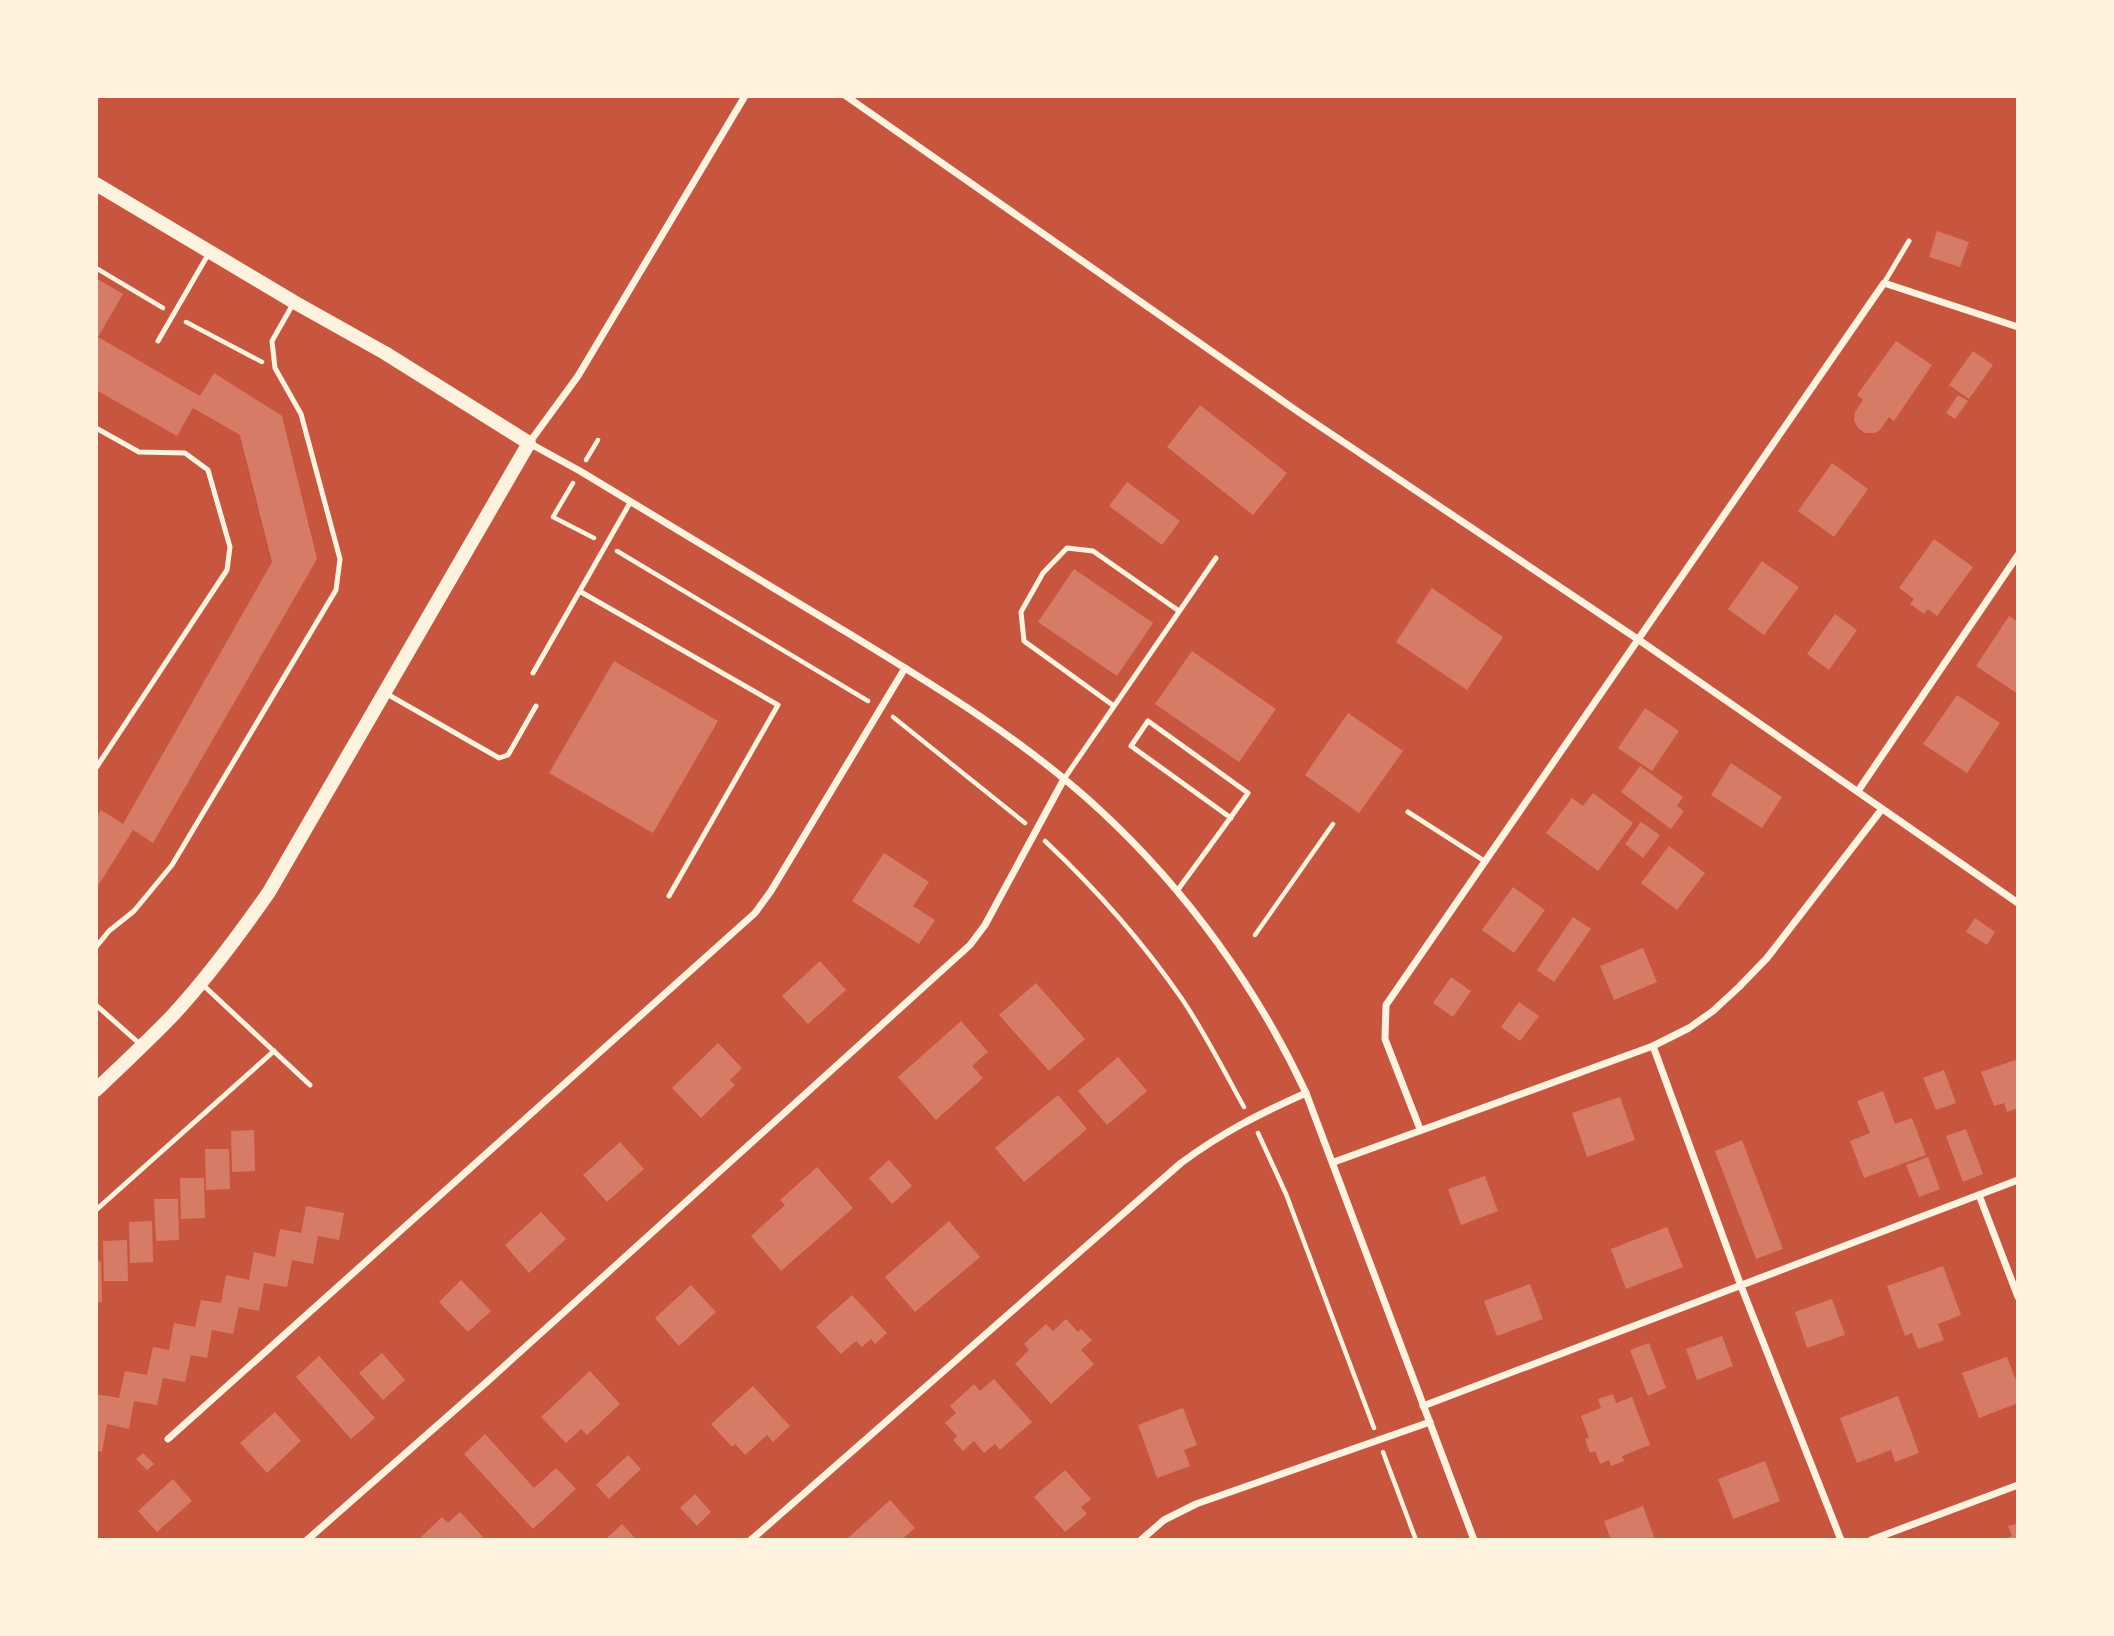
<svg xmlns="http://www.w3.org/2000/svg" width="2114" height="1636" font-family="Mulish,sans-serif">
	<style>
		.building { fill: #d67c66 }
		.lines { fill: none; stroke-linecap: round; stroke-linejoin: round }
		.path { stroke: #fff3e0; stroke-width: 4.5 }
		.service { stroke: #fff3e0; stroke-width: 5 }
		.minor { stroke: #fff3e0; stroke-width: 7 }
		.secondary { stroke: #fff3e0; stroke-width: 14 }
	</style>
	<rect width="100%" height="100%" fill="#c8553d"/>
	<!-- building -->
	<g class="building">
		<path d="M1937,231l32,11 -9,25 -31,-10z"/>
		<path d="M96,278l27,16 -25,43 102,59 14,-23 68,43 35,143 -164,284 -20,-13 -37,59v-72l5,-7 22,14 149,-262 -32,-127 -47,-27 -16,28 -81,-46z"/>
		<path d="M1896,341l36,24 -38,56 -5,-4 -9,13 -5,3h-10l-7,-5 -4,-8 1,-8 8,-12 -6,-5z"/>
		<path d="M1973,351l20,14 -24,34 -20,-14z"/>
		<path d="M1958,395l10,6 -13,18 -9,-6z"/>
		<path d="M1200,405l87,68 -34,42 -86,-68z"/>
		<path d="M1832,463l36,26 -34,48 -36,-26z"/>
		<path d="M1127,482l53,39 -18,24 -53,-39z"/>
		<path d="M1934,539l39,28 -36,49 -9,-7 -4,5 -14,-10 4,-5 -15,-11z"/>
		<path d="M1762,561l37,26 -35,48 -36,-26z"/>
		<path d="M1074,569l79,54 -36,53 -79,-54z"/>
		<path d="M1432,588l71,49 -36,53 -71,-48z"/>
		<path d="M1835,614l22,16 -28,40 -22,-16z"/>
		<path d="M2009,616l9,6v72l-42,-28z"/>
		<path d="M1192,651l84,58 -37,53 -84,-58z"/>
		<path d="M614,661l104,60 -65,112 -104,-60z"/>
		<path d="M1957,695l43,28 -33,50 -44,-29z"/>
		<path d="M1645,708l34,23 -27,40 -34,-23z"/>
		<path d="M1348,713l55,38 -44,62 -54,-38z"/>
		<path d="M1731,763l51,34 -20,31 -51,-33z"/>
		<path d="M1640,766l43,31 -6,9 7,5 -13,18 -50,-37z"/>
		<path d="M1593,793l40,30 -35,48 -52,-38 26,-35 11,8z"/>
		<path d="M1641,822l19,13 -17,23 -18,-14z"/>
		<path d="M1669,846l36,27 -28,37 -36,-27z"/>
		<path d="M884,853l45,29 -16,24 22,14 -16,24 -67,-43z"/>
		<path d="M1513,887l32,23 -31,43 -32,-23z"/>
		<path d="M1573,917l18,12 -37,53 -17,-12z"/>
		<path d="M1975,918l20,14 -8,13 -21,-13z"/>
		<path d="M1643,948l14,34 -43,18 -14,-34z"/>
		<path d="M820,961l26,29 -38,34 -26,-28z"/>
		<path d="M1451,977l20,14 -18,26 -20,-14z"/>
		<path d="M1036,983l49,56 -36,32 -50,-56z"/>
		<path d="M1519,1002l20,14 -19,25 -19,-14z"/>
		<path d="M961,1021l27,31 -16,14 11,12 -47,42 -38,-43z"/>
		<path d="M718,1043l24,25 -12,12 5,5 -34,33 -29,-30z"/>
		<path d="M1118,1057l29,34 -40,34 -29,-34z"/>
		<path d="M2018,1059v49l-11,4 -3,-9 -10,3 -13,-34z"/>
		<path d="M1944,1070l12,33 -20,7 -13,-32z"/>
		<path d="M1883,1091l12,33 17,-6 14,37 -62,23 -14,-37 20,-8 -13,-32z"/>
		<path d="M1058,1095l29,34 -63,53 -29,-34z"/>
		<path d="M1620,1097l15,43 -48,17 -15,-44z"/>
		<path d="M1966,1129l17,45 -20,8 -17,-46z"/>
		<path d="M254,1130l1,41 -23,1 -1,-41z"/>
		<path d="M1742,1140l41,109 -27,10 -41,-108z"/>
		<path d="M620,1142l24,27 -37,33 -24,-27z"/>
		<path d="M205,1149h24l1,40 -24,1z"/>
		<path d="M1928,1157l12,32 -21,8 -13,-32z"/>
		<path d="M889,1160l23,26 -20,18 -23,-26z"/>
		<path d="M817,1167l36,41 -72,63 -30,-35 34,-31 -5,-5z"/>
		<path d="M1485,1176l13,35 -37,14 -13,-36z"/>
		<path d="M180,1178h24l1,40 -24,1z"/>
		<path d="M154,1199h24l1,41 -23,1z"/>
		<path d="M306,1206l38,7 -5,27 -21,-4 -5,28 -21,-4 -5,27 -23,-4 -5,28 -20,-4 -6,27 -21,-4 -5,28 -16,-3 -6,27 -22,-4 -6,27 -23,-4 -5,28 -22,-5 -5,28 -6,-2v-56l23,4 6,-27 22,4 6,-28 16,3 5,-27 21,4 6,-27 20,3 5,-28 23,5 5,-28 21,5 5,-28 21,4z"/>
		<path d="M541,1212l25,27 -37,34 -24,-28z"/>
		<path d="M152,1221l1,41 -23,1 -1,-41z"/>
		<path d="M949,1221l31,36 -65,55 -30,-35z"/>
		<path d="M1667,1227l16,40 -57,22 -15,-40z"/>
		<path d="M127,1240l1,41h-24l-1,-40z"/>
		<path d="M101,1261l1,41h-6v-40z"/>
		<path d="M1943,1266l18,49 -23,9 6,16 -26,9 -6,-16 -7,3 -18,-50z"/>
		<path d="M461,1280l30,31 -23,21 -29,-30z"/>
		<path d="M1530,1284l13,35 -46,17 -13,-35z"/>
		<path d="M691,1285l25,27 -37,34 -24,-28z"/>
		<path d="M852,1295l35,38 -12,11 -4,-5 -9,8 -6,-6 -15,13 -25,-27z"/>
		<path d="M1832,1299l13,36 -38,13 -12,-36z"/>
		<path d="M1066,1319l12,13 3,-3 11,11 -11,10 13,14 -43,40 -36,-40 14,-14 -5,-6 22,-20 7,7z"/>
		<path d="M1722,1336l11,30 -36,14 -11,-31z"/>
		<path d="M1649,1343l17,45 -18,8 -18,-46z"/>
		<path d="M382,1353l23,27 -22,20 -24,-27z"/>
		<path d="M319,1356l56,62 -24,21 -55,-62z"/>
		<path d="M2007,1357l11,29v17l-39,15 -17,-45z"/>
		<path d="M590,1371l30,33 -33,31 -6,-6 -15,14 -25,-26z"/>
		<path d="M994,1379l38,43 -32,28 -5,-6 -11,9 -10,-12 -11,10 -10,-11 4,-4 -12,-13 11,-10 -6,-7 24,-22 6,7z"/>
		<path d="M753,1386l37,40 -17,16 -6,-7 -22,20 -10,-11 -3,3 -21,-23z"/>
		<path d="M1613,1394l3,9 16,-6 18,48 -28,11 2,5 -13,5 -2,-6 -9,4 -5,-13 -5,2 -5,-14 4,-1 -8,-22 20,-8 -3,-9z"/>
		<path d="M1898,1396l21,57 -24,9 -4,-12 -34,13 -17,-45z"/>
		<path d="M1183,1408l14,37 -13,5 6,16 -33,12 -19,-53z"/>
		<path d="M275,1412l26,29 -34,32 -27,-30z"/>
		<path d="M485,1434l49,54 22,-20 20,21 -43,40 -69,-75z"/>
		<path d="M143,1453l11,11 -7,6 -11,-11z"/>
		<path d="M628,1455l13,14 -32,30 -13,-14z"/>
		<path d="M1765,1461l15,40 -47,18 -15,-40z"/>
		<path d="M1065,1470l26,29 -10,8 6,7 -22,18 -31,-35z"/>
		<path d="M173,1479l19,22 -35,31 -19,-21z"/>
		<path d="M695,1494l16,18 -14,14 -17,-18z"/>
		<path d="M890,1500l25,28 -14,12h-55z"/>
		<path d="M1643,1506l12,34h-44l-7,-19z"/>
		<path d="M460,1512l23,25 -3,3h-62l24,-23 6,6z"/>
		<path d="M2018,1523v17h-16l10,-4 -4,-10z"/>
		<path d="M622,1524l15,16h-32z"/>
	</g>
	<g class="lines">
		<!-- path -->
		<g class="path">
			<path d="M96,268l67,40"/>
			<path d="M186,322l76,40"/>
			<path d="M586,460l12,-20"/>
			<path d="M573,483l-20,34 41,21"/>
			<path d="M617,551l251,150"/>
			<path d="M893,717l132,106"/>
			<path d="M1045,841c51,48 97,100 137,158 23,34 42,72 62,108"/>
			<path d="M1255,935l78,-111"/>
			<path d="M1258,1133l28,61 88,234"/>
			<path d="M1383,1452l33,88"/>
		</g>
		<!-- service -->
		<g class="service">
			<path d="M1884,283l25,-42"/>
			<path d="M158,341l51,-88"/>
			<path d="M96,428l43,24 46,1 23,17 22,77 -3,23 -131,198"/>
			<path d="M581,592l197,113 -109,191"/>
			<path d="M533,673l98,-172"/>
			<path d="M387,694l112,64 9,-3 28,-49"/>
			<path d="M1114,706l-90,-65 -3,-29 22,-39 24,-25 26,3 86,60"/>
			<path d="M1064,779l152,-221"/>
			<path d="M1408,812l78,50"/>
			<path d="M1177,891c24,-33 48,-65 71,-98l-100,-72 -17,25 100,72"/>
			<path d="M96,947l13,-16 25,-20 38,-46 164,-275 4,-31 -39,-145 -26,-46 -3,-27 21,-37"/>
			<path d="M203,985l107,100"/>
			<path d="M96,1005l45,40"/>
			<path d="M96,1210l178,-159"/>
		</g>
		<!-- minor -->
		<g class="minor">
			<path d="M745,96l-167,280 -49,67 51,28c86,52 172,104 258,156 92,56 186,112 264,185 85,79 155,176 204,281l168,447"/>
			<path d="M846,96l451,315 342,229 379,263"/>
			<path d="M1858,791l160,-236"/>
			<path d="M1653,1046l88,240 100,254"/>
			<path d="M1420,1129l-35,-90 1,-34 498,-722 134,44"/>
			<path d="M1334,1162l319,-116 36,-18 24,-17 26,-24 28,-29 115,-149"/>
			<path d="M1979,1195l39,102"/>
			<path d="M1423,1406l595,-226"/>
			<path d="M168,1439l587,-526 16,-22 134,-223"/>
			<path d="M307,1540l182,-160 481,-435 15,-20 79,-146"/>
			<path d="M751,1540l430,-377c42,-31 78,-49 125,-70"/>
			<path d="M1141,1540l23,-20 32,-16 234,-82"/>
			<path d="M1871,1540l147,-55"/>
		</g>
		<!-- secondary -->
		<path class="secondary" d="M96,184l198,118 91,51 144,90 -260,449c-30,43 -61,85 -96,123 -25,26 -51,50 -77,75"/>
	</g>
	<!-- border -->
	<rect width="2114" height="1636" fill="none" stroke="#fff3e0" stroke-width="196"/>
</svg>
